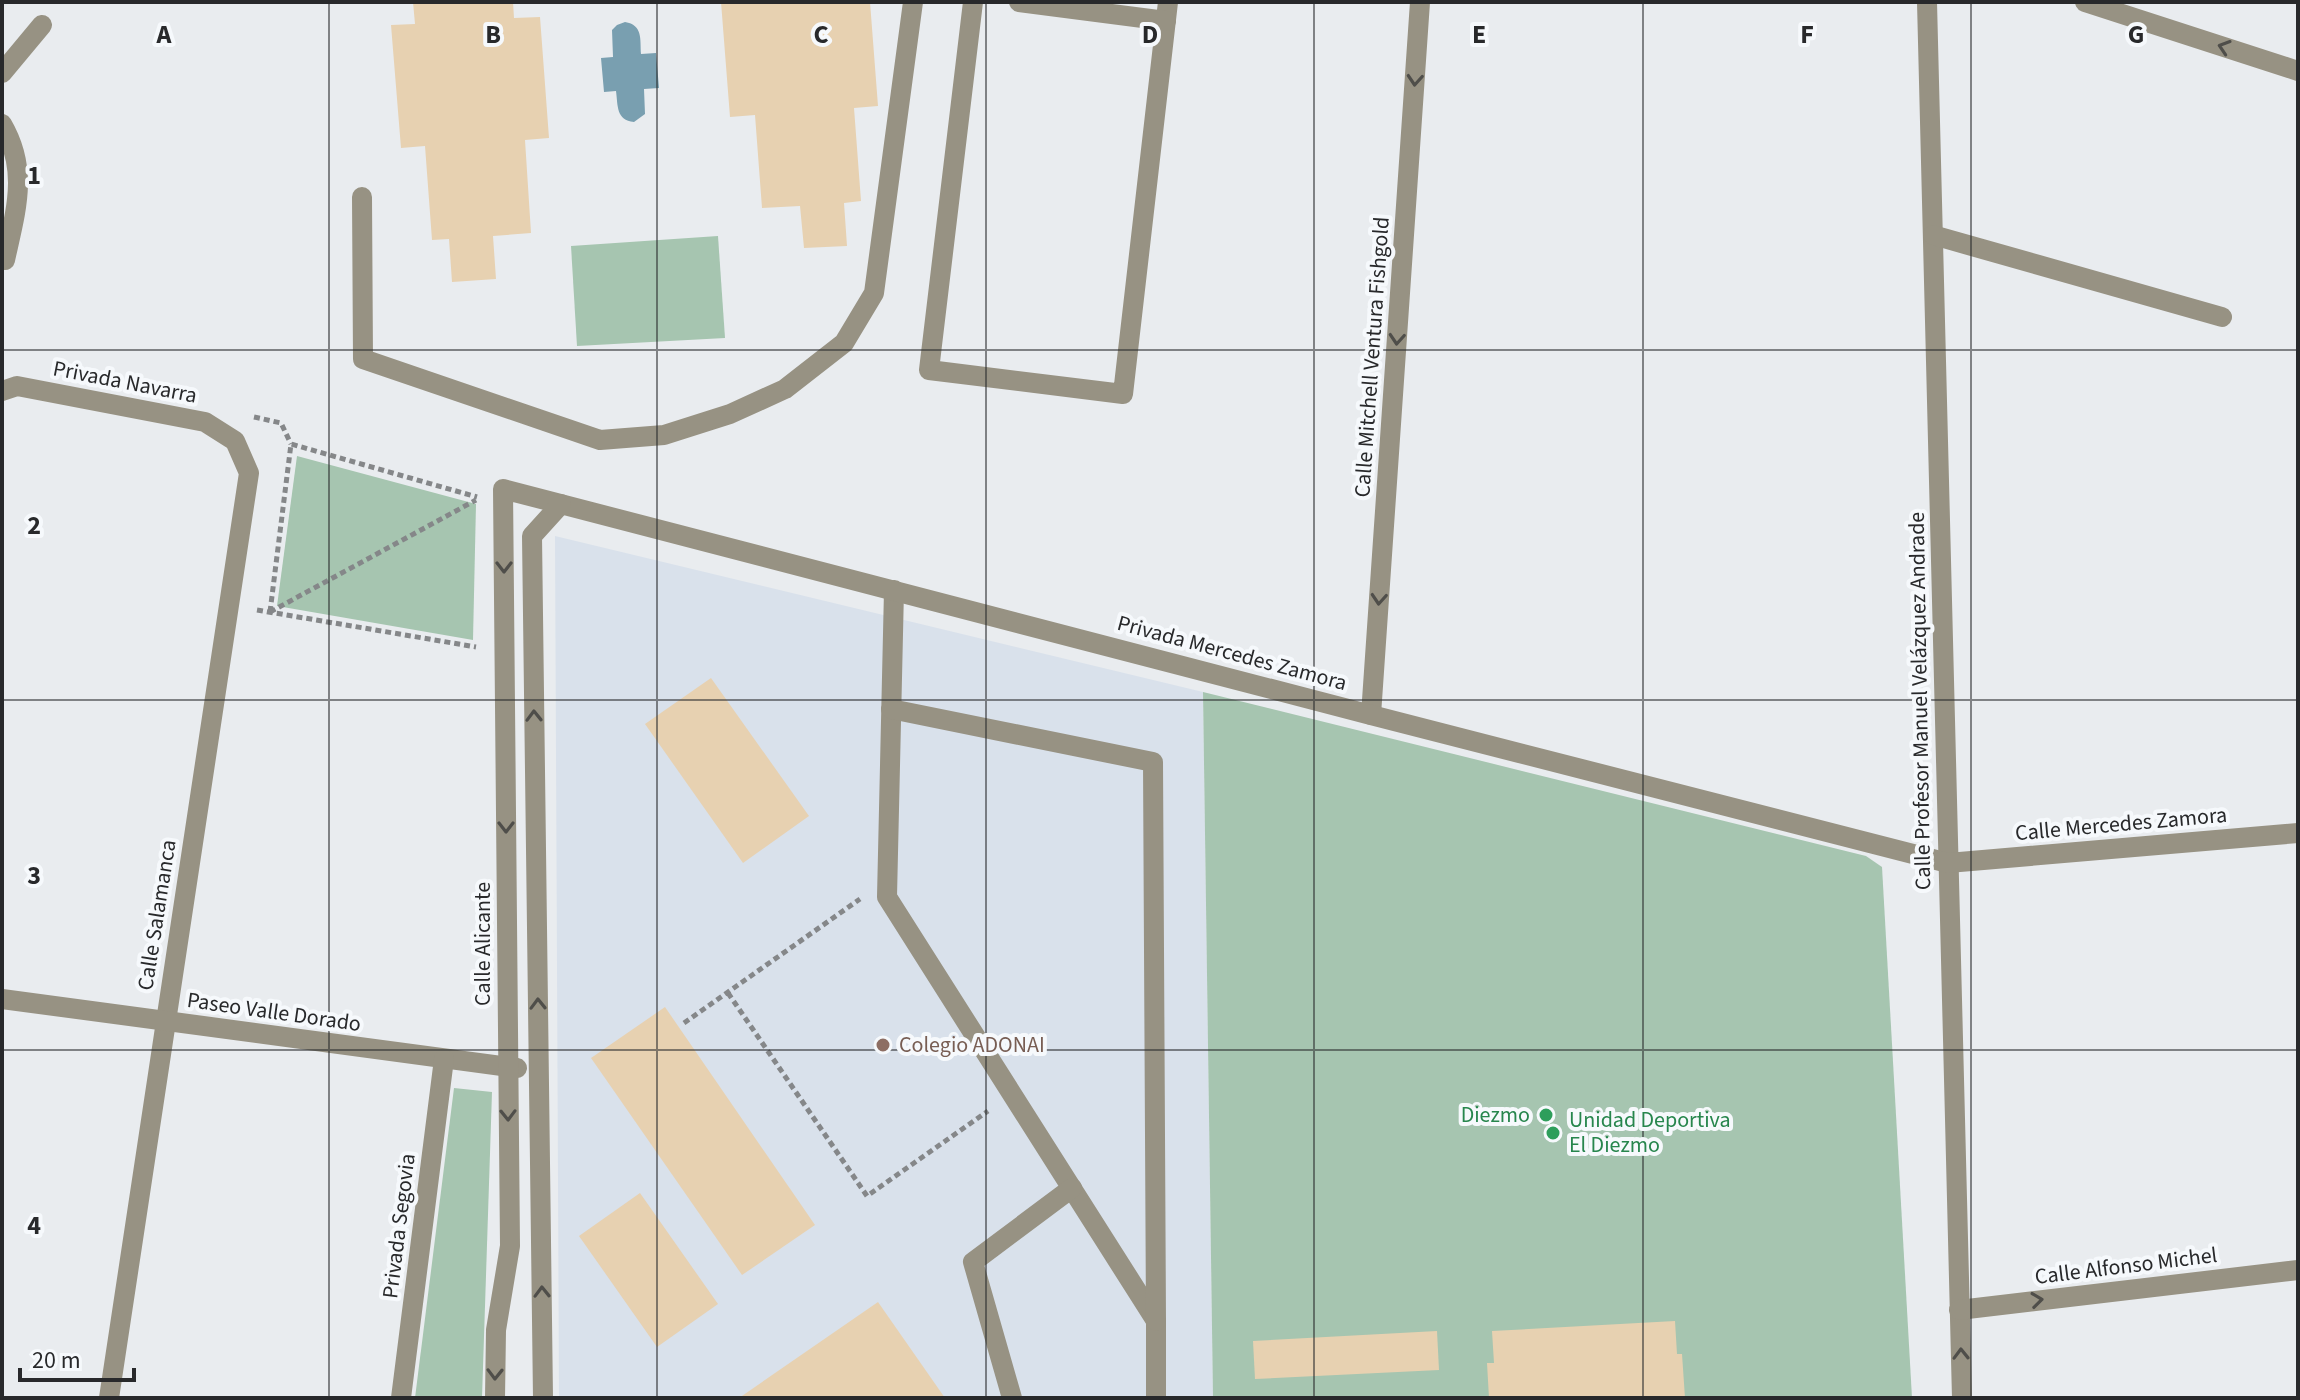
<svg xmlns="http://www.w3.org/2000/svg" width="2300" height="1400" font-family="'Source Sans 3',sans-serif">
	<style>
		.built { fill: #d9e1eb }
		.green { fill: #a6c5b0 }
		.water { fill: #799fb0 }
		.building { fill: #e7d1b1 }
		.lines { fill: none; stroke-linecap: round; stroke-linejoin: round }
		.path { stroke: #858789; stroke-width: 5; stroke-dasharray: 6 4; stroke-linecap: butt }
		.minor { stroke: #979283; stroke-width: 20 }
		.oneway { stroke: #4f4e4a }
		.grid { fill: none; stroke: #28292b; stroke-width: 2; stroke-opacity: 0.55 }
		.education-dot { fill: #8d6e63; stroke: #f6f9fc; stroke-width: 3 }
		.leisure-dot { fill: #2e9e5b; stroke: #f6f9fc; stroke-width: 3 }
		.labels { text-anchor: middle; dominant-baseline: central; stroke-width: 8; stroke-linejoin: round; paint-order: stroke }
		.street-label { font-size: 22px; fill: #28292b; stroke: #f6f9fc }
		.education-label { font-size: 22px; fill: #785e54; stroke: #f6f9fc; text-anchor: start }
		.leisure-label { font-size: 22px; fill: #27864d; stroke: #f6f9fc; text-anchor: end }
		.grid-label { font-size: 26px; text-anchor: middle; font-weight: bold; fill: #28292b; stroke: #f6f9fc; stroke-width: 8; stroke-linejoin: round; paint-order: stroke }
	</style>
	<rect width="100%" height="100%" fill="#e9ecef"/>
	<!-- built -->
	<path class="built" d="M555,536l648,156 10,706h-654z"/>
	<!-- green -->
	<g class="green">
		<path d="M718,236l7,102 -148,8 -6,-100z"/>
		<path d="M297,456l179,48 -3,136 -196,-34z"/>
		<path d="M1203,692l663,164 16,11 30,531h-699z"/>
		<path d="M454,1088l38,4 -10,306h-67z"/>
	</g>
	<!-- water -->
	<path class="water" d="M625,22c18,3 15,17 16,32l15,-1 3,35 -15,1 1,25 -11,8c-18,-2 -16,-16 -18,-31l-12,1 -3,-34 12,-1 -1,-27 5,-5z"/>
	<!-- building -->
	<g class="building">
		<path d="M413,2h100l1,16 26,-1 9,121 -24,2 6,93 -38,3 3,43 -44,3 -3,-43 -17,1 -7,-94 -24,2 -10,-123 24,-1z"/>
		<path d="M721,2h149l8,104 -24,2 7,93 -17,2 3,43 -43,2 -4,-42 -38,2 -7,-93 -25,2z"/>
		<path d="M711,678l98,138 -66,47 -98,-139z"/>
		<path d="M665,1007l150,218 -73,50 -151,-217z"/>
		<path d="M640,1193l78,111 -61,43 -78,-111z"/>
		<path d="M878,1302l67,96h-206z"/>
		<path d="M1675,1321l2,33h5l3,44h-196l-2,-35h7l-2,-32z"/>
		<path d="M1437,1331l2,39 -184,9 -2,-38z"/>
	</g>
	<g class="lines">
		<!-- path -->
		<g class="path">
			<path d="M254,417l27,6 10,21"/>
			<path d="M257,610l219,37"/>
			<path d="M270,612l21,-168 186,53"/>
			<path d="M270,612l206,-112"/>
			<path d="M728,993l139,203 121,-85"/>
			<path d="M684,1023l176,-124"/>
		</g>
		<!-- minor -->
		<g class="minor">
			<path d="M973,2l-44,368 194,24 45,-392"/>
			<path d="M1019,2l147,19"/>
			<path d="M1927,2l35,1396"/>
			<path d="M2085,2l213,69"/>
			<path d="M2,73l40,-48"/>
			<path d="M2,124c27,46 14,86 3,136"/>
			<path d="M362,197l1,162 237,81 64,-5 66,-21 55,-25 59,-46 30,-50 39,-291"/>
			<path d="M1933,235l289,82"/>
			<path d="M2,391l15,-5 188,36 30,19 14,32 -140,925"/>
			<path d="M894,590l-7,307 269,424v77"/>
			<path d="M891,709l262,53 3,559"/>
			<path d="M1371,715l49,-713"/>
			<path d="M2,999l515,69"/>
			<path d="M1959,1310l339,-40"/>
			<path d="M401,1398l43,-339"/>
			<path d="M495,1398l1,-68 14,-84 -7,-757 868,226 577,148 350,-30"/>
			<path d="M543,1398l-11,-862 29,-32"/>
			<path d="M1012,1398l-39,-136 99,-74"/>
		</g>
	</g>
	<!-- one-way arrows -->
	<defs><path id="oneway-chevron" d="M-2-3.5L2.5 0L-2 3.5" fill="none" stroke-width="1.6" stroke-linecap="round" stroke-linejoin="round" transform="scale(2)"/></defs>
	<g class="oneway">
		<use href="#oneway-chevron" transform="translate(2224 47) rotate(-162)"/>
		<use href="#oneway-chevron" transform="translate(1415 80) rotate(94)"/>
		<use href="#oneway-chevron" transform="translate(1397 339) rotate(94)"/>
		<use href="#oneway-chevron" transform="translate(504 567) rotate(90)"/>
		<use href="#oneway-chevron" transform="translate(1379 599) rotate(94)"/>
		<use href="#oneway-chevron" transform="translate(534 716) rotate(-91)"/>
		<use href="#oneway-chevron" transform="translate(506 827) rotate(90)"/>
		<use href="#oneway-chevron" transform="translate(538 1004) rotate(-91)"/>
		<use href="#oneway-chevron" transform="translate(508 1115) rotate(89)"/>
		<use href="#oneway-chevron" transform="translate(542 1292) rotate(-91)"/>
		<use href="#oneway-chevron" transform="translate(2037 1300) rotate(-7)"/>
		<use href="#oneway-chevron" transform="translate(1961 1354) rotate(-91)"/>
		<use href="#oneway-chevron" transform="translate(495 1374) rotate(91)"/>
	</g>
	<!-- grid -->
	<path class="grid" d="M329,2v1396M657,2v1396M986,2v1396M1314,2v1396M1643,2v1396M1971,2v1396M2,350h2296M2,700h2296M2,1050h2296"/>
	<!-- markers -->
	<circle class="education-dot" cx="883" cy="1045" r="8"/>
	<g class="leisure-dot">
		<circle cx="1546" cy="1115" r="8"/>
		<circle cx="1553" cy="1133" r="8"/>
	</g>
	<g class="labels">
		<!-- street labels -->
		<g class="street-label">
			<text transform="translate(1372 357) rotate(-86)">Calle Mitchell Ventura Fishgold</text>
			<text transform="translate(125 382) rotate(11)">Privada Navarra</text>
			<text transform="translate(1232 653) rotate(15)">Privada Mercedes Zamora</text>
			<text transform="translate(1920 701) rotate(-91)">Calle Profesor Manuel Velázquez Andrade</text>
			<text transform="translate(2121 824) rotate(-5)">Calle Mercedes Zamora</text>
			<text transform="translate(157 915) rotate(-81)">Calle Salamanca</text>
			<text transform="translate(483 944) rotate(-90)">Calle Alicante</text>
			<text transform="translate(274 1012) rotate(8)">Paseo Valle Dorado</text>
			<text transform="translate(399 1226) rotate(-83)">Privada Segovia</text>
			<text transform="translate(2126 1266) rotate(-7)">Calle Alfonso Michel</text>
		</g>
		<!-- education labels -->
		<g class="education-label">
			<text x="899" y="1045">Colegio ADONAI</text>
		</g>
		<!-- leisure labels -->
		<g class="leisure-label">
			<text x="1530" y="1115">Diezmo</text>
			<text x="1569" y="1120" text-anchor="start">Unidad Deportiva<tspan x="1569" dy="25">El Diezmo</tspan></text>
		</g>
	</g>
	<g class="grid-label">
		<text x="164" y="43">A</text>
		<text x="493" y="43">B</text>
		<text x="821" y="43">C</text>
		<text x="1150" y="43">D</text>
		<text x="1479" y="43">E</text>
		<text x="1807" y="43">F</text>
		<text x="2136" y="43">G</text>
		<text x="34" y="184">1</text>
		<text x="34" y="534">2</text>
		<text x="34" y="884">3</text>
		<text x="34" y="1234">4</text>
	</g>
	<!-- border -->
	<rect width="2300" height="1400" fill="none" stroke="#28292b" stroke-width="8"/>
	<!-- scale -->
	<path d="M20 1368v12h114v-12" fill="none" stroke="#28292b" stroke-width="4"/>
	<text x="32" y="1368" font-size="24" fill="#28292b" stroke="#f6f9fc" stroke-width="6" paint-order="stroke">20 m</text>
</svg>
